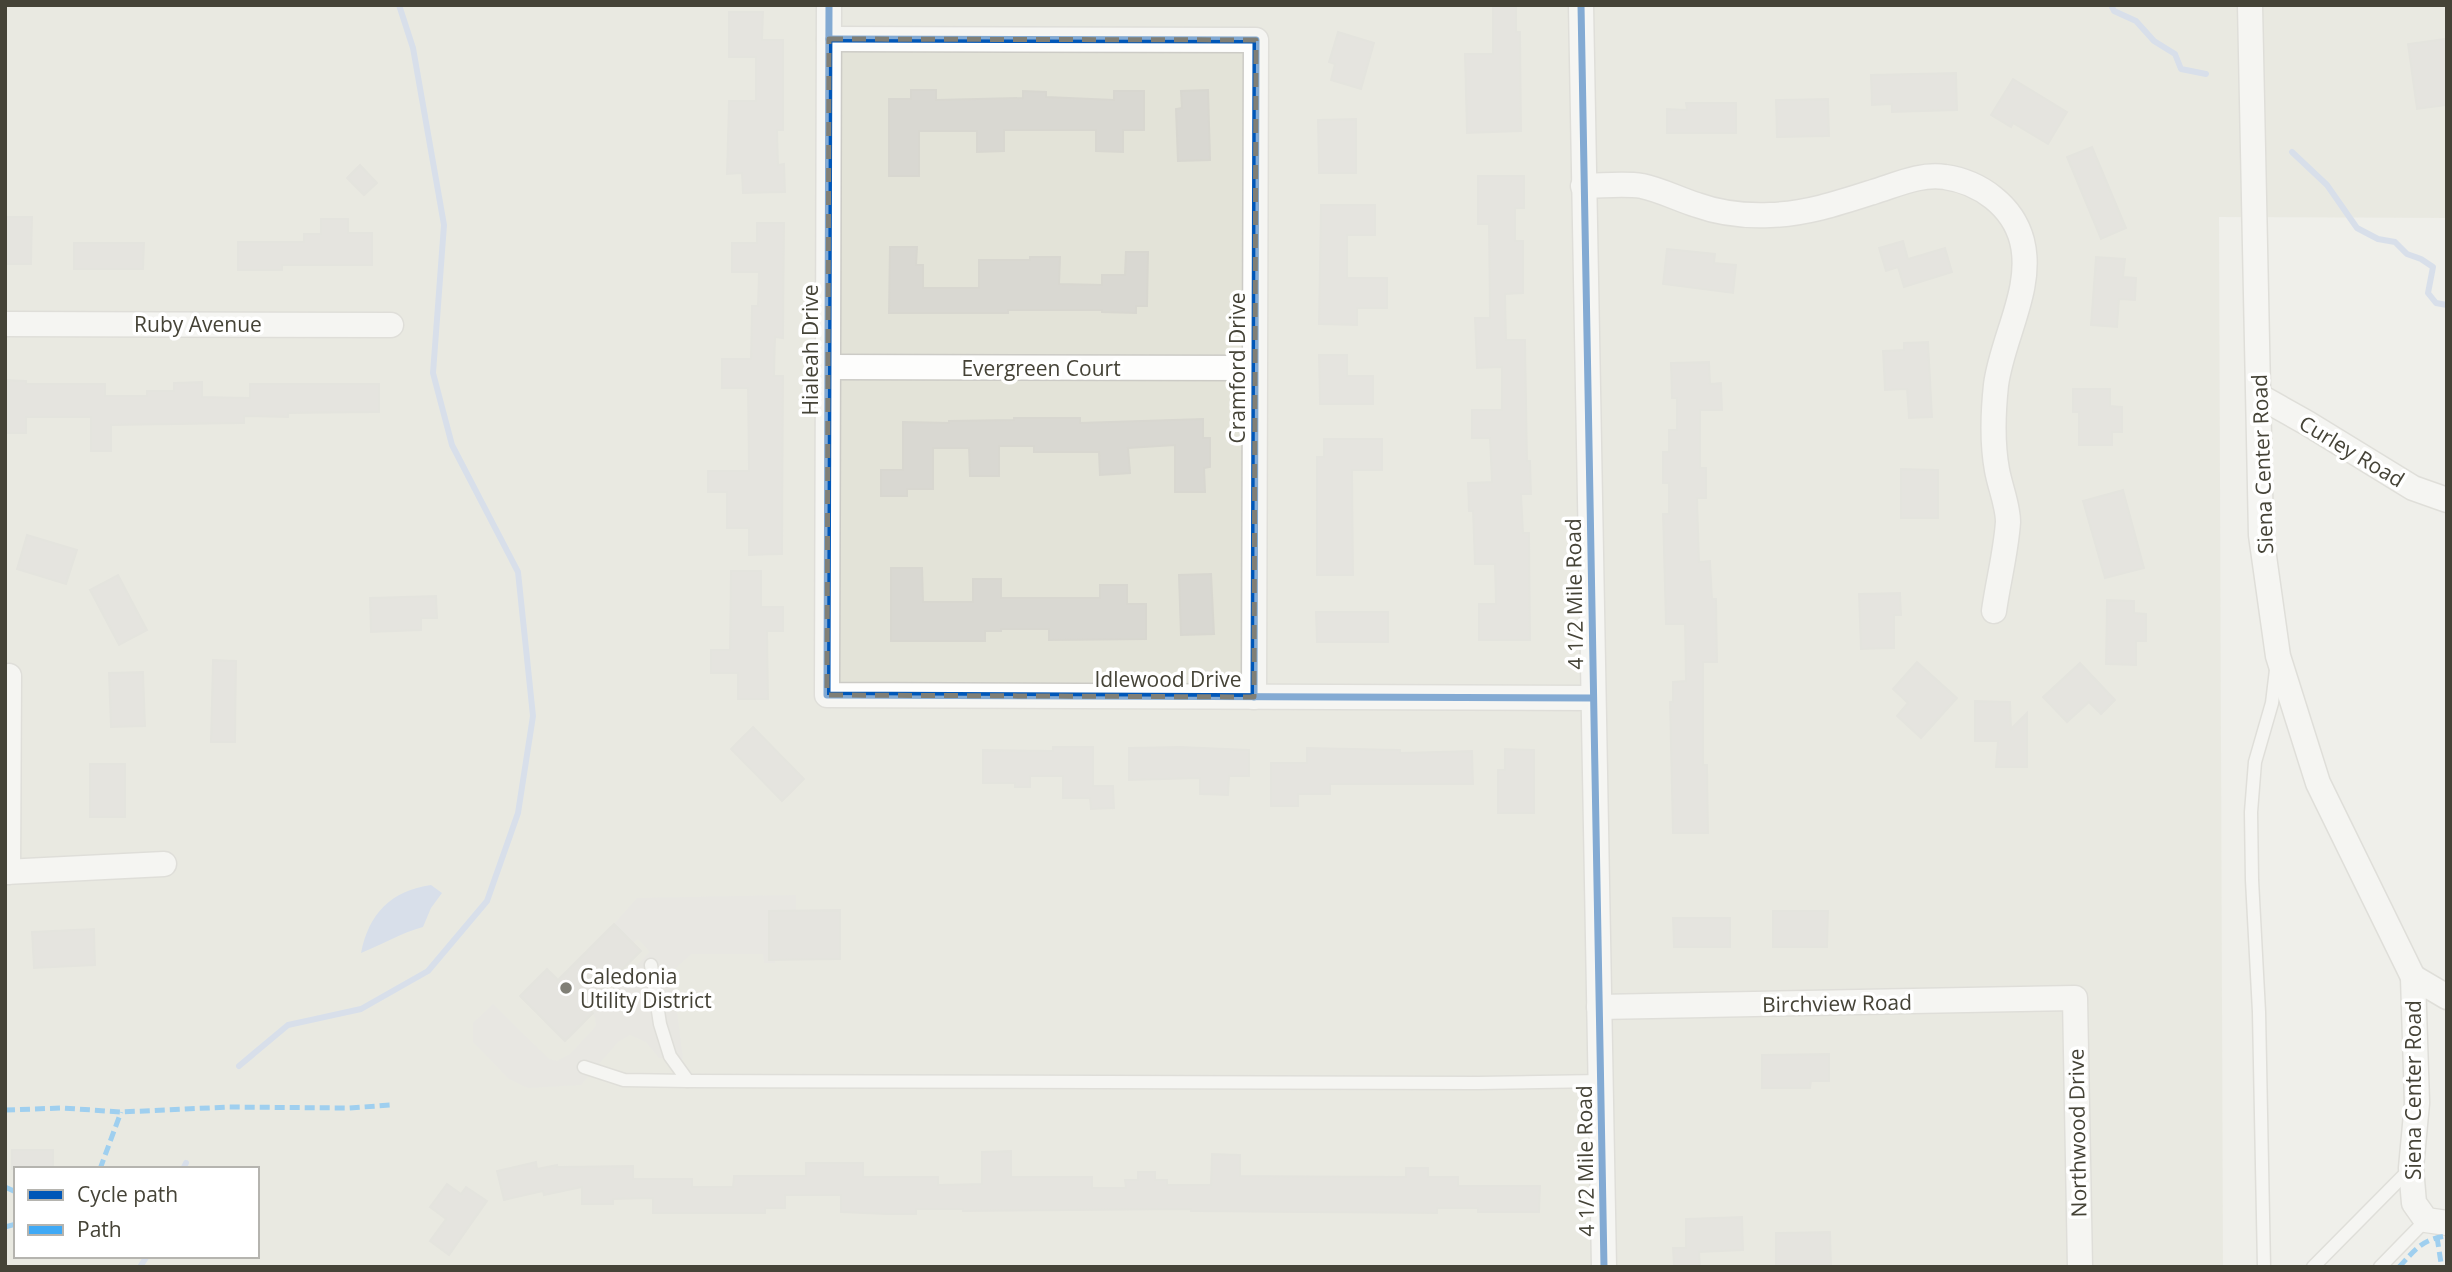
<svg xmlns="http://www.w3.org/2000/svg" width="2452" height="1272" font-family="'Open Sans',sans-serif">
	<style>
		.residential { fill: #e3e3d8; fill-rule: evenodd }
		.parking { fill: #dfdeda }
		.water { fill: #bdcdeb }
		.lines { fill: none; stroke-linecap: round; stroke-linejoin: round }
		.stream { stroke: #bdcdeb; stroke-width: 6 }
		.building { fill: #d9d8d2; stroke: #d8d7d0; stroke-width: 2 }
		.lane-casing { stroke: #cccbc6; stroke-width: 15 }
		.street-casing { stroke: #cccbc6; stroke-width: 27 }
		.lane { stroke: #fdfdfc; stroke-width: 12 }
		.street { stroke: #fdfdfc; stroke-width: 24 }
		.quiet { stroke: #3fa9f5; stroke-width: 5; stroke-dasharray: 10 5; stroke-linecap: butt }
		.cycleway-casing { stroke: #fff; stroke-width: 11 }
		.cycleway { stroke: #0057b8; stroke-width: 7 }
		.marked { fill: none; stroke: #807f76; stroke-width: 5; stroke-dasharray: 14 9; stroke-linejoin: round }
		.poi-dot { fill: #807f76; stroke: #fff; stroke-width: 2.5 }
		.labels { text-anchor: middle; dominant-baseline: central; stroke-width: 7; stroke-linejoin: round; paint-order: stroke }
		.street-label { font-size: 21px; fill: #454337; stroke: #fff }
		.poi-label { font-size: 21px; fill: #454337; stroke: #fff; text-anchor: start }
	</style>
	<rect width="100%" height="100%" fill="#efefea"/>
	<!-- residential -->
	<path class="residential" d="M5,5h2442v213l-228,-1 4,1050h-2218zM16,1169h241v87h-241z"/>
	<!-- parking -->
	<path class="parking" d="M796,895v16h-27v48l6,1v3h-11l-1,-9h-72l-19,18 11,87 -24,-1 -13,-16 -16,-7 -12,7 -37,43 -53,3 -19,-9 -36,-37v-19l20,-19 56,55 8,2 13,-7 26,-28 -1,-9 -4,-5 59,-60 -12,-13 -5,4 -19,-19 23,-26z"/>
	<!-- water -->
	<path class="water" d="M431,885l11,8 -11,15 -8,19c-22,6 -40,17 -62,26 8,-40 30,-62 70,-68z"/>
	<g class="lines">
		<!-- stream -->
		<g class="stream">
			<path d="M2111,5l3,6 22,10 18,20 21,13 6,15 25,5"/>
			<path d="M2292,152l35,33 30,43 21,11 17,3 12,12 14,5 12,8 -5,26 8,10 11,2"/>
			<path d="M239,1066l49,-41 73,-16 67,-38 59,-70 31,-88 15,-97 -15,-144 -66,-127 -19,-72 11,-148 -31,-177 -14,-43"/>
			<path d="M183,1169l3,-6"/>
			<path d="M140,1267l7,-11"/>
		</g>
	</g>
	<!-- building -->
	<g class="building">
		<path d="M1493,5h23v27h4l1,99 -54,2 -2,-79h28z"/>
		<path d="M729,12h34l-1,28h21v90h-6l1,35 6,-1 1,28 -42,1 -1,-20 -15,1 2,-73h27v-44h-27z"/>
		<path d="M1338,32l36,11 -13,46 -30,-9 4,-16 -6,-2z"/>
		<path d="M2445,39l2,66 -30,4 -9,-65z"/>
		<path d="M1956,73l1,37 -65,2v-8l-20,1 -1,-30z"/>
		<path d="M2013,79l54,33 -19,32 -35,-21 -2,4 -20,-12z"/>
		<path d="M911,90h25v10l87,-2v-7l23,1v5l68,3v-9h30v39h-21v22l-27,-1v-21h-92v21l-27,1v-21h-58v45h-30v-77h22z"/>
		<path d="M1208,90l2,70 -32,1 -2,-52 6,-1 -1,-17z"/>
		<path d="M1828,99l1,37 -52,1 -1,-37z"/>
		<path d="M1686,103h50v30h-69v-24l20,1z"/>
		<path d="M1356,119v54h-37l-1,-53z"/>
		<path d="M2092,147l34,81 -25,11 -34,-82z"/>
		<path d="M360,165l17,18 -13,12 -17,-17z"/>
		<path d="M1478,176h46v32h-9v33h8v52l-18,1 1,46h19l2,121h3l1,33h-10l2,39h6l1,107h-51v-36h17l-1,-40h-20l-2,-53h-4l-1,-28 24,-1 -2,-44h-18v-28h30v-43l-25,1 -2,-50h15l-1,-94h-11z"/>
		<path d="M1321,205h54v30h-28v43h40v30h-30v17l-38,-1z"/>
		<path d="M5,217h27l-1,47h-26z"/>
		<path d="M321,219h27v14h24v32h-90v5h-44v-28h66v-8h17z"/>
		<path d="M757,223h27l-1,115 -8,-1 -1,39h9l-1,178 -33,1v-27h-22v-36h-19v-21h41l-1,-83h-26v-29h29l1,-53h6l1,-34h-27v-29h25z"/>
		<path d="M1903,241l5,18 37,-11 7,24 -48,15 -6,-20 -12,4 -7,-23z"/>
		<path d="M74,243h70l-1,26h-69z"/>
		<path d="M890,247h27l-1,18h7v23h56v-28h51v-3h30l-1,27 43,1v-10h23l1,-23h22l-1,54h-11v7l-34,-1v-2h-94v3h-119z"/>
		<path d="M1667,249l48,5 -1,9 22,2 -3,28 -70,-9z"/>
		<path d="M2096,257l29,2 -2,18 13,1 -1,22 -16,-1 -2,28 -26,-2z"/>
		<path d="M1928,342l4,75 -23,1 -2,-29 -22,1 -2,-39 21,-1v-7z"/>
		<path d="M1319,355h28v21h26v28h-53z"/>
		<path d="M1709,362l1,22 11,-1 1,27h-22v58h6v30h-9l2,64 11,-1 2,38h4l1,63h-14v103h4l1,68h-35l-3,-131h3v-20l13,-1 -1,-57h-19l-3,-110h6v-31h-6v-31h6v-22h8v-32h-5l-1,-35z"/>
		<path d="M5,380l21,1v3h79v12h42v-5h27v-8l28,-1v15l48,1v-14h129v28l-91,1v4l-44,-1v7l-133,2v26h-20v-34h-65v16h-21z"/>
		<path d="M2073,389h37v17l12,1v25h-10v13h-33v-33h-6z"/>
		<path d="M1014,418h66v5l123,-4v19h7v29l-6,1 1,24h-30v-47l-47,3 2,25 -30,2 -1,-23h-65v-6h-35v30h-29l-1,-28h-36v41h-26v7h-26v-26h22v-48l46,1v-2l65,-1z"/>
		<path d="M1324,439h58v31h-30l1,105h-36v-118h7z"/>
		<path d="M1901,469l37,1v48h-37z"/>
		<path d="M2123,490l21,78 -39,10 -22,-77z"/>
		<path d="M27,535l50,15 -11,34 -49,-15z"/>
		<path d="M891,568h31l1,34h50v-23h28v19h99v-13h27v19h19v35l-97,1v-11h-48v2h-16v10h-94z"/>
		<path d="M731,571h30v36h22v24h-16l1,68h-30v-26h-27v-23h19z"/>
		<path d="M1211,574l3,60 -33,1 -2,-60z"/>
		<path d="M118,575l29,55 -28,15 -29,-55z"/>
		<path d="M1900,593l1,22h-7v33l-33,1 -2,-55z"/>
		<path d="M436,596l1,22h-16v12l-50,2 -1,-34z"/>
		<path d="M2107,600l27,1v12l12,1v27h-10v24l-30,-1z"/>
		<path d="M1316,612h72v30h-71z"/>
		<path d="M213,660l23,1 -1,81h-24z"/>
		<path d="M1917,662l40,36 -36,40 -24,-22 11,-13 -15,-14z"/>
		<path d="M2080,663l35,37 -14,14 -12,-12 -22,20 -24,-25z"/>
		<path d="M143,672l2,54 -34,1 -2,-54z"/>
		<path d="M1975,701l35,1 1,27 16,-16v54h-31l2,-26h-23z"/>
		<path d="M753,727l51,52 -22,22 -51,-52z"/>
		<path d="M1053,747h40v39h20l1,22 -23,1 -1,-11h-27v-22h-33v11h-15v-4h-32v-33l70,1z"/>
		<path d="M1180,747l69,3v26h-20l-1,19 -28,-1v-16l-71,2v-32z"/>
		<path d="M1307,748l93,2v3l72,-2 1,33h-143v10h-32v12h-27v-43h36z"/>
		<path d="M1505,749l29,1v63h-36v-43h7z"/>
		<rect x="90" y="764" width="35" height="53"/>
		<path d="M840,910v49l-71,1v-49z"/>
		<path d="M1773,911h55l-1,36h-54z"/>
		<path d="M1673,918h57v29h-56z"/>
		<path d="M614,924l27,27 -56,55 8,7 -28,28 -45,-45 27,-27 11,11z"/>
		<path d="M94,929l1,36 -61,3 -2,-36z"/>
		<path d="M1829,1054v27h-18l-1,7h-48v-33z"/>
		<rect x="12" y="1150" width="41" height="19"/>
		<path d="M1011,1151v26h81v11h34l-1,-8h13v-8h17v8h12v5h44l1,-31 28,1v21l166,1v-9h22v9h30v9h82l-1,26h-61v-4h-41v5l-246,-2v-2l-228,2v-2h-47v5h-30l-45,-2v-17h-56v13h-20v5h-112v-15l-40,1v5h-31v-17l-38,8 -1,-4 -39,9 -7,-29 39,-9 1,7 20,-4v2l76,-1v13h59v8h41l1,-11h72v-13h57v14h75v8l44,-1v-32z"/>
		<path d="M447,1184l14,10 5,-7 21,14 -38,54 -19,-14 16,-22 -16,-12z"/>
		<path d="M1742,1217l1,33 -44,2 1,15h-26l-1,-19h13v-29z"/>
		<path d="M1830,1232l1,35 -55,-1v-33z"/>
	</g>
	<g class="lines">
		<!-- lane casing -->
		<g class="lane-casing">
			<g id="lane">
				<path d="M651,965l9,59 10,32 18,25"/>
				<path d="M584,1067l40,13 64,1 790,2 123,-2"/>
				<path d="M2264,1267l-5,-255 -7,-132 -1,-68 4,-50 17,-59 4,-33"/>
				<path d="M2313,1267l98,-99"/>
				<path d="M2380,1267l46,-47"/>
			</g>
		</g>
		<!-- street casing -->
		<g class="street-casing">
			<g id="street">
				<path d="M829,5l-2,690 766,3"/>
				<path d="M1581,5l23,1262"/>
				<path d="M2250,5l11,530 17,121 40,127 95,194"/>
				<path d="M829,39l427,1 -2,657"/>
				<path d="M1583,186c19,0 40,-3 59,0 19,4 36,13 55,19 22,8 49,11 73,10 36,-1 69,-12 103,-23 23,-7 48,-19 72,-15 35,5 68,29 77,64 12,47 -20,97 -26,144 -3,28 -4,58 1,85 3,17 11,35 11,52 -2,30 -10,60 -14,89"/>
				<path d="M5,324l386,1"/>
				<path d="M827,367l427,1"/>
				<path d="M2259,396l48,27 106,65 34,12"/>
				<path d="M5,872l159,-8"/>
				<path d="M8,872l1,-196"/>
				<path d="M2447,997l-34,-20 4,126 -6,65 3,35 12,17 21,3"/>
				<path d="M1599,1007l476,-9 5,269"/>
			</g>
		</g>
		<!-- lane -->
		<use href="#lane" class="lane"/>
		<!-- street -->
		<use href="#street" class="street"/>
		<!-- quiet -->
		<g class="quiet">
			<path d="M5,1110l58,-2 58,4 108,-5 120,1 42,-3"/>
			<path d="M100,1169l21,-57"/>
			<path d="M5,1187l11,5"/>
			<path d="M5,1227l11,-3"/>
			<path d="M2437,1237l4,26"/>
			<path d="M2399,1267c16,-17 23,-28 48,-31"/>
		</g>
		<!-- cycleway casing -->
		<g class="cycleway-casing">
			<g id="cycleway">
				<path d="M829,5l-2,690 766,3"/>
				<path d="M1581,5l23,1262"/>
				<path d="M829,39l427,1 -2,657"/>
			</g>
		</g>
		<!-- cycleway -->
		<use href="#cycleway" class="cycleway"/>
	</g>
	<!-- marked area -->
	<path d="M0 0H2452V1272H0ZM829,39l427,1 -2,657 -427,-2z" fill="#efefea" fill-opacity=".55" fill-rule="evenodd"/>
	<path class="marked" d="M829,39l427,1 -2,657 -427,-2z"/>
	<!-- markers -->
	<circle class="poi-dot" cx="566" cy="988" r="7"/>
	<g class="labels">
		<!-- street labels -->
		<g class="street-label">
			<text x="198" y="324">Ruby Avenue</text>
			<text transform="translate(810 350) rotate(-90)">Hialeah Drive</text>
			<text x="1041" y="368">Evergreen Court</text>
			<text transform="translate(1237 368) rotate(-90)">Cramford Drive</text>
			<text transform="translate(2352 451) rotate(31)">Curley Road</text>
			<text transform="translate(2262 464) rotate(-92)">Siena Center Road</text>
			<text transform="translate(1574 594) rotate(-91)">4 1/2 Mile Road</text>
			<text x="1168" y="679">Idlewood Drive</text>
			<text transform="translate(1837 1003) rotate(-1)">Birchview Road</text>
			<text transform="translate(2413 1090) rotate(-90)">Siena Center Road</text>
			<text transform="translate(2077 1133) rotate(-91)">Northwood Drive</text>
			<text transform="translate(1585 1161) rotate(-91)">4 1/2 Mile Road</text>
		</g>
		<!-- poi labels -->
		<g class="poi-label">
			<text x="580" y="976">Caledonia<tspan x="580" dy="24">Utility District</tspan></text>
		</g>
	</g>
	<!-- border -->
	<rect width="2452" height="1272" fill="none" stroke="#454337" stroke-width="14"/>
	<!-- legend -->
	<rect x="14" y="1167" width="245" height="91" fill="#ffffff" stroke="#b5b4af" stroke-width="2"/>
	<rect x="28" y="1190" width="35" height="10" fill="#0057b8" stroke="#b5b4af" stroke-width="2"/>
	<text x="77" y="1202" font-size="21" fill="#454337">Cycle path</text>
	<rect x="28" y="1225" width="35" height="10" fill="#3fa9f5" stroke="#b5b4af" stroke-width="2"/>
	<text x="77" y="1237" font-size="21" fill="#454337">Path</text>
</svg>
